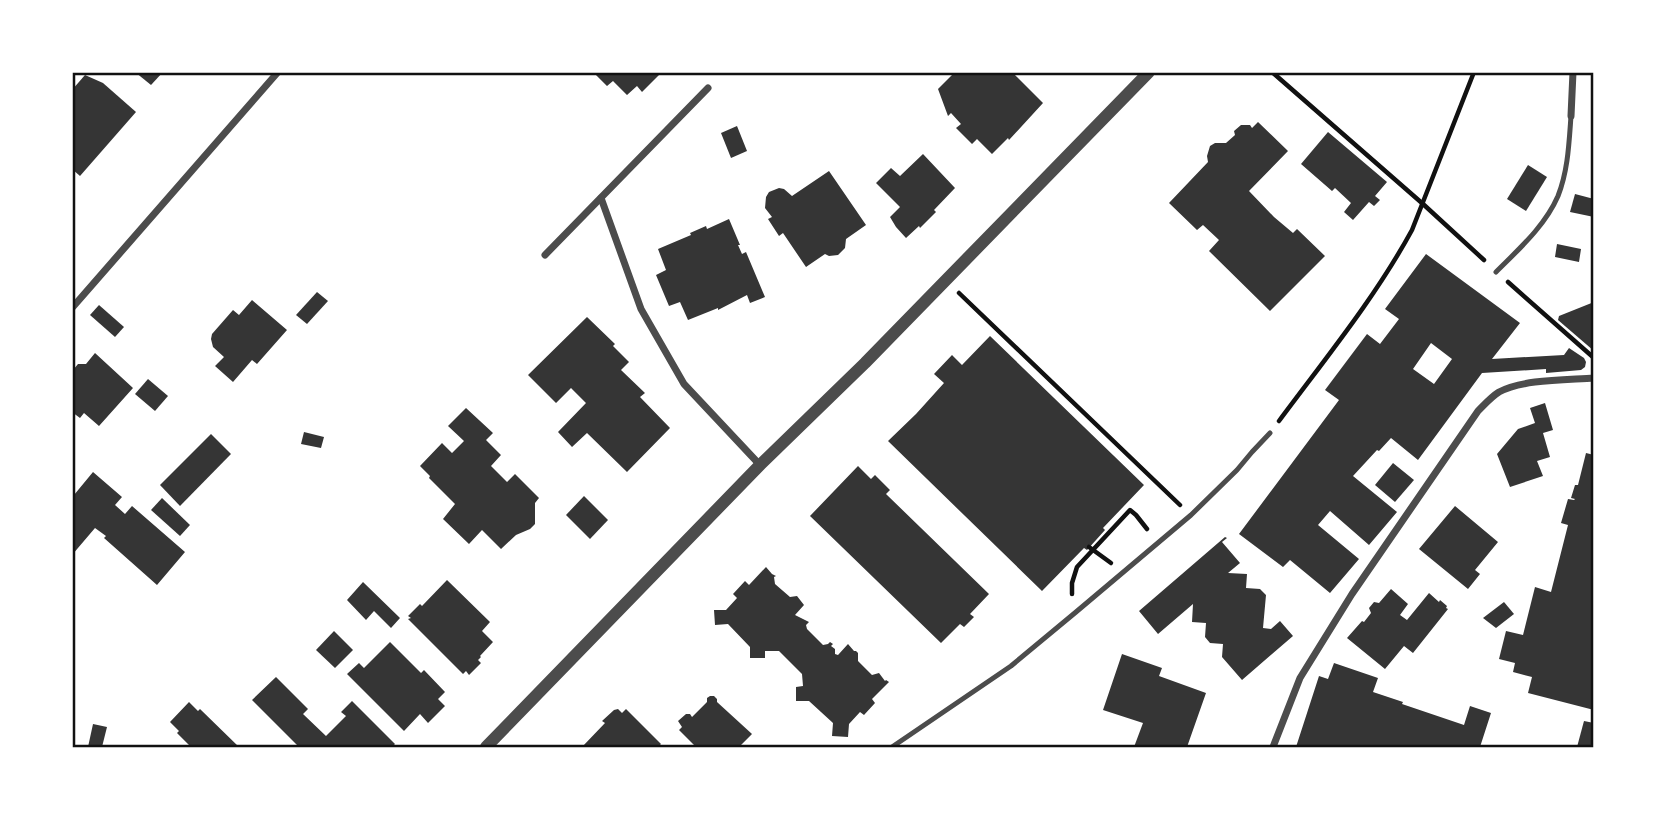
<svg xmlns="http://www.w3.org/2000/svg" width="1666" height="819" font-family="'Fira Sans Condensed',sans-serif">
	<style>
		.building { fill: #353535; fill-rule: evenodd }
		.lines { fill: none; stroke-linecap: round; stroke-linejoin: round }
		.path { stroke: #111; stroke-width: 4.5 }
		.service { stroke: #4c4c4c; stroke-width: 5 }
		.minor { stroke: #4c4c4c; stroke-width: 7 }
		.tertiary { stroke: #4c4c4c; stroke-width: 12 }
		.neatline { fill: none; stroke: #111; stroke-width: 2.5 }
	</style>
	<rect width="100%" height="100%" fill="#fff"/>
	<!-- building -->
	<g class="building">
		<path d="M135,72h28l-12,13z"/>
		<path d="M593,72h69l-20,20 -5,-6 -10,9 -14,-14 -6,5z"/>
		<path d="M955,72h57l31,31 -34,37 -1,-2 -16,16 -15,-15 -5,5 -16,-16 5,-4 -10,-11 -3,3 -10,-27z"/>
		<path d="M85,75l18,8 33,29 -56,64 -8,-7v-79z"/>
		<path d="M1258,122l30,29 -39,40 25,26 19,16 4,-4 28,27 -55,55 -61,-60 10,-11 -16,-15 -6,5 -28,-27 39,-41 -1,-6 3,-10 5,-3h11l9,-8 -1,-4 7,-6h9l2,3z"/>
		<path d="M737,126l10,25 -16,7 -10,-25z"/>
		<path d="M1328,132l59,50 -12,14 5,4 -6,6 -5,-4 -16,18 -9,-8 7,-9 -16,-15 -3,3 -31,-27z"/>
		<path d="M923,154l32,34 -21,22 2,2 -16,16 -1,-2 -13,12 -10,-11 -6,-10 10,-10 -24,-24 15,-15 9,8z"/>
		<path d="M1528,165l19,12 -21,34 -19,-12z"/>
		<path d="M829,171l37,54 -20,14 -1,9 -7,7 -9,1 -4,-2 -19,13 -23,-34 -4,3 -11,-17 4,-2 -7,-9 1,-11 3,-5 10,-4 5,1 8,7z"/>
		<path d="M1575,194l19,5v18l-24,-5z"/>
		<path d="M729,219l11,26h-2l4,9 4,-2 19,45 -15,6 -3,-8 -29,15v-2l-30,12 -8,-18 -11,4 -13,-31 10,-5 -8,-21 33,-14 -1,-2 16,-7 1,3z"/>
		<path d="M1557,244l24,5 -2,13 -24,-5z"/>
		<path d="M1426,254l94,69 -28,36 72,-4 5,-7 15,10 2,4 -1,5 -4,3 -35,3v-4l-64,4 -64,87 -27,-22 -12,13 -2,-1 -24,26 44,36 -28,33 -39,-34 -12,14 41,34 -29,34 -40,-33 -7,7 -44,-33 100,-134 -14,-10 42,-56 13,10 19,-25 -14,-10zM1431,343l21,16 -18,25 -21,-15z"/>
		<path d="M317,292l11,9 -21,23 -11,-9z"/>
		<path d="M252,300l35,30 -30,34 -5,-4 -19,22 -18,-16 9,-9 -11,-10 -2,-8 1,-5 21,-24 6,5z"/>
		<path d="M1594,302v49l-36,-31 1,-4z"/>
		<path d="M99,305l25,22 -9,10 -25,-22z"/>
		<path d="M587,317l28,27 -2,2 16,16 -8,8 24,23 -5,4 30,31 -43,44 -40,-39 -15,14 -14,-15 28,-29 -15,-15 -15,15 -28,-28z"/>
		<path d="M990,336l154,149 -41,43 2,2 -18,20 -3,-2 -42,43 -154,-150 28,-27 28,-31 -10,-9 18,-19 10,10z"/>
		<path d="M95,353l38,35 -34,38 -15,-13 -4,5 -8,-6v-32l2,-3 -1,-7 5,-6h8z"/>
		<path d="M148,379l20,17 -13,15 -20,-17z"/>
		<path d="M1545,403l8,27 -10,3 7,24 -13,4 6,15 -33,11 -13,-33 21,-25 17,-6 -5,-15z"/>
		<path d="M466,408l27,25 -7,7 15,15 -10,11 16,16 8,-8 24,24 -4,5v21l-5,5 -14,6 -15,14 -19,-19 -13,14 -26,-25 12,-15 -26,-26 1,-2 -10,-10 22,-23 10,10 12,-12 -16,-15z"/>
		<path d="M304,432l20,5 -3,11 -20,-4z"/>
		<path d="M211,434l20,20 -51,52 -20,-21z"/>
		<path d="M1586,453l8,2v255l-66,-17 4,-16 -19,-5 2,-9 -16,-4 7,-28 17,4 12,-48 16,5 17,-67 -7,-2 7,-24 6,1 1,-1 -4,-1 4,-13h3z"/>
		<path d="M1393,463l21,17 -19,22 -20,-17z"/>
		<path d="M858,466l13,13 4,-4 15,15 -4,4 103,100 -19,20 4,3 -10,10 -4,-3 -19,19 -131,-127z"/>
		<path d="M93,472l29,25 -7,8 10,9 7,-8 53,46 -28,33 -53,-47 2,-2 -11,-8 -23,27v-60h2z"/>
		<path d="M584,496l24,24 -18,19 -24,-24z"/>
		<path d="M162,498l28,27 -10,11 -29,-26z"/>
		<path d="M1455,506l43,36 -23,28 5,4 -12,15 -49,-40z"/>
		<path d="M1225,537l2,1 -5,4 18,21 -12,10 19,1 -1,14 14,1 6,6 -3,33 8,1 9,-8 13,15 -51,44 -20,-23 1,-13 -13,-1 -5,-6 1,-14 -14,-1 1,-18 -35,30 -19,-23z"/>
		<path d="M766,567l6,7 4,2 -2,1 1,7 15,13 7,-1 7,9 -9,10 14,7 -3,3 1,4 16,16 5,-1 2,-2 3,2 -2,2 4,3v5l3,1 10,-11 6,7h2l2,2v8l14,14 7,-2 6,8 1,-1 3,2 -17,17 3,4 -11,12 -4,-3 -11,12 -1,13 -16,-1 1,-13 -24,-22h-13v-14l7,-1 -1,-12 -23,-23h-14v7h-15v-11l-22,-23 -13,1 -1,-15h12l11,-12 -4,-4 12,-13 4,4z"/>
		<path d="M447,580l43,42 -8,9 11,11 -13,14 1,1 -3,3 3,3 -12,12 -3,-4 -3,3 -55,-55 3,-1 -3,-2 12,-12 2,2z"/>
		<path d="M363,582l37,36 -9,10 -17,-17 -8,9 -19,-20z"/>
		<path d="M1391,589l17,15 -8,11 7,5 22,-27 10,9 1,-2 7,6 -1,2 2,1 -35,44 -9,-7 -19,23 -38,-31 15,-17 2,1 7,-9 -2,-5 5,-6 5,1z"/>
		<path d="M1504,602l10,12 -18,14 -13,-10z"/>
		<path d="M334,631l19,19 -18,18 -19,-18z"/>
		<path d="M390,642l31,31 3,-3 21,22 -7,7 7,7 -17,17 -8,-9 -16,17 -57,-57 12,-11 5,5z"/>
		<path d="M1122,654l40,14 -3,8 47,17 -19,54h-53l9,-24 -40,-13z"/>
		<path d="M1334,663l44,15 -5,14 30,10 -1,2 62,21 6,-19 21,7 -11,34h-184l23,-71 9,3z"/>
		<path d="M276,677l32,32 -5,5 23,22 20,-20 -5,-4 11,-11 43,43 -3,3h-93l-47,-47z"/>
		<path d="M710,696h4l3,3v3l35,32 -13,13h-43l-17,-17 3,-3 -4,-6 8,-7h4l2,3 15,-15v-4z"/>
		<path d="M189,702l9,9 2,-2 39,38h-48l-14,-14 2,-2 -9,-9z"/>
		<path d="M618,709l4,4 4,-4 35,35 -1,1 2,2h-80l23,-24 -3,-2 12,-11z"/>
		<path d="M1584,721l10,2v24h-17z"/>
		<path d="M93,724l14,3 -5,20h-14z"/>
	</g>
	<g class="lines">
		<!-- path -->
		<g class="path">
			<path d="M1272,72l151,132 61,56"/>
			<path d="M1508,282l86,76"/>
			<path d="M959,293l221,212"/>
			<path d="M1279,421c46,-62 96,-123 133,-191l62,-158"/>
			<path d="M1089,547l22,16"/>
			<path d="M1072,594v-11l5,-16 53,-57 6,5 11,14"/>
		</g>
		<!-- service -->
		<g class="service">
			<path d="M1496,272c23,-23 49,-46 62,-76 10,-25 11,-53 13,-80"/>
			<path d="M892,747l119,-81 65,-54 115,-97 46,-45 15,-18 18,-19"/>
		</g>
		<!-- minor -->
		<g class="minor">
			<path d="M1571,116l2,-44"/>
			<path d="M601,198l40,111 43,75 76,81"/>
			<path d="M545,255l163,-167"/>
			<path d="M72,308l206,-236"/>
			<path d="M1273,747l27,-69 52,-84 126,-183c7,-7 13,-14 21,-19 24,-13 68,-12 95,-14"/>
		</g>
		<!-- tertiary -->
		<path class="tertiary" d="M486,747l274,-282 105,-102 284,-291"/>
	</g>
	<!-- border -->
	<rect width="1666" height="819" fill="none" stroke="#ffffff" stroke-width="147"/>
	<rect x="74" y="74" width="1518" height="672" class="neatline"/>
</svg>
